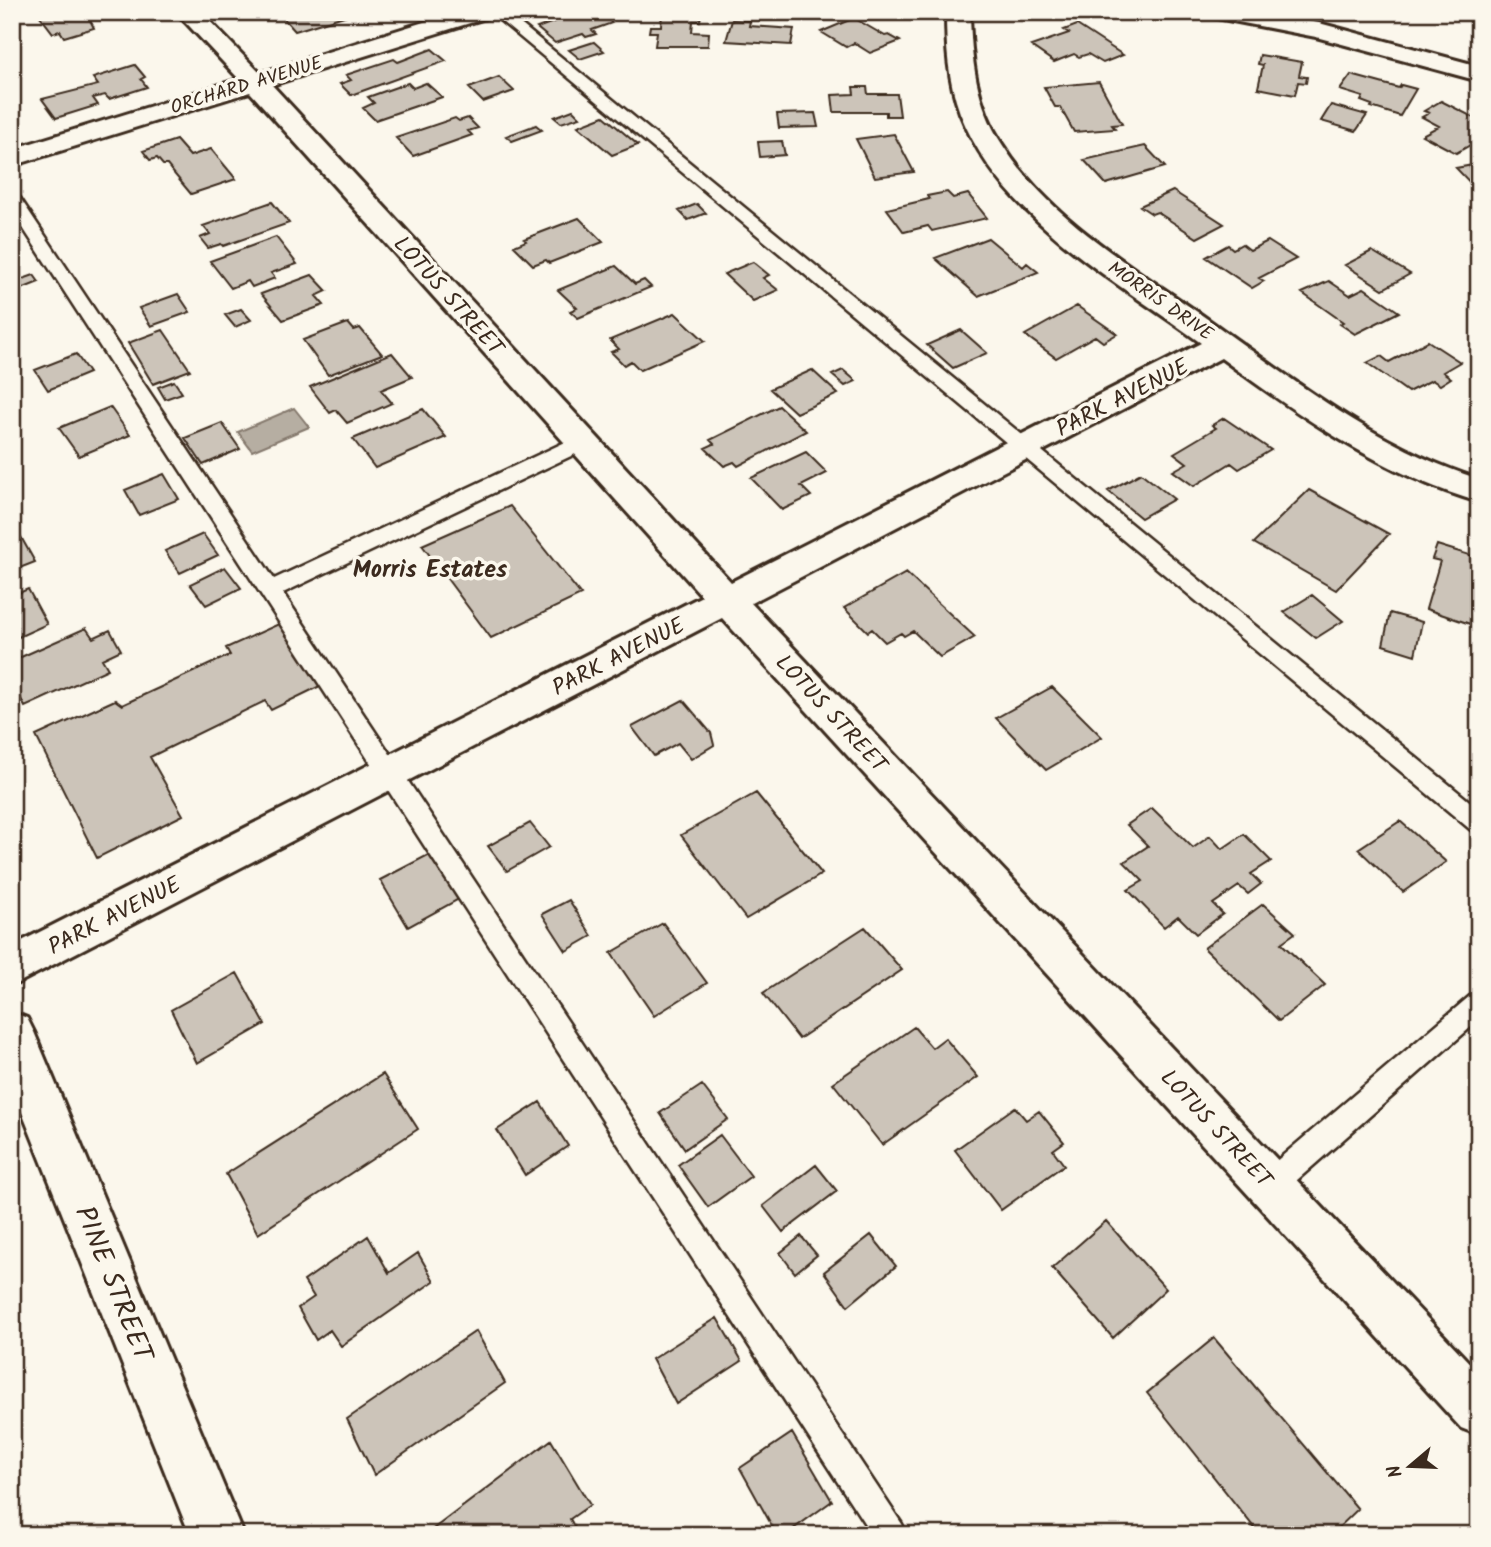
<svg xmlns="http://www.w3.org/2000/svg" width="1491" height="1547" viewBox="0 0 1491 1547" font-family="Kalam,sans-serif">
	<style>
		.water { fill: #b6aea2; stroke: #85796d; stroke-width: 2 }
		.building { fill: #ccc4b9; stroke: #3b2a1e; stroke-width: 2 }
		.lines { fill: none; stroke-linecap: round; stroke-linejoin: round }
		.lane-casing { stroke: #3b2a1e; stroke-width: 5 }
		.street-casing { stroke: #3b2a1e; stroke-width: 6 }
		.lane { fill: #fbf7ec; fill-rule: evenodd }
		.street { fill: #fbf7ec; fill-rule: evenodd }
		.labels { text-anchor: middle; stroke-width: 7; stroke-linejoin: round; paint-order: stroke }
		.far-street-label { font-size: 19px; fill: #3b2a1e; stroke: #fbf7ec }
		.street-label { font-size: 23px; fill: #3b2a1e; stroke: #fbf7ec }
		.neighbourhood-label { font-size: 24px; font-weight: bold; fill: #3b2a1e; stroke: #fbf7ec }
		.near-street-label { font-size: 28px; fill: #3b2a1e; stroke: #fbf7ec }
	</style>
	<rect width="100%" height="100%" fill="#fbf7ec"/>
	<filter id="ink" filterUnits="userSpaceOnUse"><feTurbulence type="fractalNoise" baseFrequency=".0143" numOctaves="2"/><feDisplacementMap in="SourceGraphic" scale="14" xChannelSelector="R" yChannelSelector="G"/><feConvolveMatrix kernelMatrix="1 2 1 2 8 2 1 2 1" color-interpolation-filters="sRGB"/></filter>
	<g filter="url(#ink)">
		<!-- water -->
		<path class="water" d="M 294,408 L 309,427 L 252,451 L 238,432 Z"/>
		<!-- building -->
		<path class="building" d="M 37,12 L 91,12 L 87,14 L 94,28 L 64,37 L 60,31 L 53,33 Z
			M 278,12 L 357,12 L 295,31 Z
			M 581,12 L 598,12 L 612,23 L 592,30 L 596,34 L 586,37 L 583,34 L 555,43 L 537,28 Z
			M 662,13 L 701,14 L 700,21 L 693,21 L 692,32 L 709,33 L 708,46 L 655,46 L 657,32 L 649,32 L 650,26 L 661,26 Z
			M 854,18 L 885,36 L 889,35 L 900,41 L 870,53 L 854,43 L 846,47 L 821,32 Z
			M 732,20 L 750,21 L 749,26 L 794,29 L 791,45 L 726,41 Z
			M 1077,25 L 1123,55 L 1103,63 L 1088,54 L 1079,57 L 1074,54 L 1054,62 L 1031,46 L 1069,33 L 1064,30 Z
			M 594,42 L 604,51 L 580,59 L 569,50 Z
			M 432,49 L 446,61 L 351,95 L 340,84 L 351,80 L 346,75 L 394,59 L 398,62 Z
			M 1260,55 L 1302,62 L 1299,76 L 1307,77 L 1306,83 L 1298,82 L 1295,95 L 1258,88 L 1263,65 L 1258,64 Z
			M 135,65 L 145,77 L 141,79 L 147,87 L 109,99 L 105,95 L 93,98 L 98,105 L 56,118 L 42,99 L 98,85 L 93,78 Z
			M 1351,75 L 1399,88 L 1401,85 L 1416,89 L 1400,116 L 1371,107 L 1372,105 L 1361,101 L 1363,97 L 1340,90 Z
			M 499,77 L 514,91 L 483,102 L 469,88 Z
			M 1099,82 L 1122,124 L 1112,125 L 1115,129 L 1074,132 L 1060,107 L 1055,107 L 1044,87 Z
			M 408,83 L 413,88 L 426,83 L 442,97 L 375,120 L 363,108 L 374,103 L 368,97 Z
			M 853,87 L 867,87 L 868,94 L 897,94 L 900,116 L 886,116 L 886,112 L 834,112 L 832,95 L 854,94 Z
			M 1441,101 L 1479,120 L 1479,140 L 1456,153 L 1422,135 L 1439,126 L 1422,117 L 1429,113 L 1424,111 Z
			M 1331,105 L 1367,115 L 1356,131 L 1321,121 Z
			M 573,110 L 580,117 L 561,123 L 554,117 Z
			M 815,113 L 818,127 L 779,128 L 777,114 Z
			M 604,116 L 638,145 L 612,155 L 578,126 Z
			M 455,118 L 459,121 L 468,118 L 478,128 L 468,131 L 472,135 L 413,156 L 396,138 Z
			M 536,125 L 542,130 L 512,141 L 506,136 Z
			M 894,134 L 914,172 L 875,177 L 856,139 Z
			M 176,140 L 190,156 L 211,149 L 236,179 L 191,194 L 167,165 L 163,165 L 157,158 L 150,160 L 143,151 Z
			M 782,141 L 785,155 L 760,157 L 758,142 Z
			M 1145,146 L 1165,167 L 1106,184 L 1084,160 Z
			M 1479,164 L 1479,191 L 1478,191 L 1456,168 Z
			M 1173,191 L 1224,224 L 1197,238 L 1157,212 L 1152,214 L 1140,206 Z
			M 947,192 L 953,198 L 968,194 L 987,218 L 932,231 L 928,226 L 904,232 L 887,209 L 929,199 L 927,196 Z
			M 272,202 L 289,223 L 223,246 L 221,244 L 208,248 L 200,238 L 210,234 L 203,226 Z
			M 697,204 L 706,213 L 688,220 L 679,211 Z
			M 579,218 L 603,242 L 549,263 L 546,260 L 533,265 L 514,246 L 526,241 L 524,239 Z
			M 276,237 L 297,264 L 271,273 L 275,278 L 252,287 L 248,281 L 231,288 L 210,261 Z
			M 988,238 L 1023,267 L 1027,263 L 1038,272 L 978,296 L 935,258 Z
			M 1268,241 L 1296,259 L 1259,278 L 1264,281 L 1252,288 L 1206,257 L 1228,245 L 1233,249 L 1242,244 L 1250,250 Z
			M 1372,251 L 1410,274 L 1383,289 L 1345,265 Z
			M 753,262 L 769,275 L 763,278 L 778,290 L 753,301 L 724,274 Z
			M 616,266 L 635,284 L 644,280 L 651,287 L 578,318 L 570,311 L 577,308 L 558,290 Z
			M 34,275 L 39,282 L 19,290 L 14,282 Z
			M 312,275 L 327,291 L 316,296 L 324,305 L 283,320 L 261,294 Z
			M 1329,281 L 1350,295 L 1364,288 L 1399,312 L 1355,334 L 1340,324 L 1343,322 L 1302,293 Z
			M 178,294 L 190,312 L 151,326 L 139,308 Z
			M 1077,306 L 1117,334 L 1103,342 L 1095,336 L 1056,358 L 1025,335 Z
			M 241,309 L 251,320 L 235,327 L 225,315 Z
			M 675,313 L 705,341 L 640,370 L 631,361 L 624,365 L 611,352 L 619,349 L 610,340 Z
			M 348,323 L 354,330 L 360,328 L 382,354 L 328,375 L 303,340 Z
			M 163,330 L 190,370 L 153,384 L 128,343 Z
			M 961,330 L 987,353 L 953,368 L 927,345 Z
			M 1428,341 L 1460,362 L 1443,372 L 1451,378 L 1440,385 L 1432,380 L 1408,392 L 1367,363 L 1381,356 L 1389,362 Z
			M 392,353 L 412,377 L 381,390 L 392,403 L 347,423 L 336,410 L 330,413 L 310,387 Z
			M 76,354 L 89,373 L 48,390 L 35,370 Z
			M 812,370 L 838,394 L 796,413 L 770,389 Z
			M 843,370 L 856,381 L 845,386 L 832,375 Z
			M 174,381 L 182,393 L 165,399 L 158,387 Z
			M 779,406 L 806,431 L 738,466 L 734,462 L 724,466 L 705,448 L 714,444 L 710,440 Z
			M 110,407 L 130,435 L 79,456 L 59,428 Z
			M 423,409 L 446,437 L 375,468 L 353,439 Z
			M 1224,418 L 1271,450 L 1239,469 L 1231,463 L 1194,486 L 1173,471 L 1187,463 L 1174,453 L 1216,428 L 1212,425 Z
			M 222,423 L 240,449 L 203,465 L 185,438 Z
			M 806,452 L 827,473 L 801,486 L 811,496 L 782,510 L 751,478 Z
			M 1141,473 L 1174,499 L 1141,518 L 1108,491 Z
			M 164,474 L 179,499 L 139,515 L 125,490 Z
			M 1309,490 L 1389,534 L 1336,590 L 1254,543 Z
			M 510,506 L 581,595 L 491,638 L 422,545 Z
			M 12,521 L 35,562 L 12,571 Z
			M 203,534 L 218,555 L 180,573 L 165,551 Z
			M 1437,545 L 1479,558 L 1479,627 L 1426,609 L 1440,561 L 1432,559 Z
			M 225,567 L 241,588 L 206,605 L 190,584 Z
			M 906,573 L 975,637 L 940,657 L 913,631 L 904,636 L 901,633 L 885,642 L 872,629 L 868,632 L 844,608 Z
			M 28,589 L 47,624 L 12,640 L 12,596 Z
			M 1312,595 L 1343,621 L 1316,638 L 1284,612 Z
			M 1390,613 L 1422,622 L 1415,655 L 1383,645 Z
			M 281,623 L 322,685 L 271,710 L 265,701 L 150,757 L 183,815 L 97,858 L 36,736 L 115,700 L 122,705 L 230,655 L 226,648 Z
			M 86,628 L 93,638 L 110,630 L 121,650 L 102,659 L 108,669 L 25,707 L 20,697 L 12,701 L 12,661 Z
			M 1052,687 L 1102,737 L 1046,770 L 996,718 Z
			M 683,700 L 711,733 L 714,745 L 691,759 L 678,743 L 654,756 L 632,727 Z
			M 756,793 L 822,874 L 746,919 L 681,835 Z
			M 1152,808 L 1193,848 L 1210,836 L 1222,849 L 1244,834 L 1271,861 L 1251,874 L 1261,884 L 1248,894 L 1239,886 L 1213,904 L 1223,914 L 1196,934 L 1178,916 L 1164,927 L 1128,890 L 1143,881 L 1124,862 L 1148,846 L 1127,825 Z
			M 1400,821 L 1446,862 L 1403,892 L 1358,849 Z
			M 530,823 L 549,847 L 507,871 L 488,846 Z
			M 430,854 L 459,899 L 408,927 L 380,880 Z
			M 569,900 L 592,936 L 566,951 L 542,914 Z
			M 1263,904 L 1295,933 L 1281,943 L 1325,985 L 1279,1021 L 1204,948 Z
			M 663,923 L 707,983 L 654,1016 L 611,953 Z
			M 865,927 L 902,970 L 799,1039 L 763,993 Z
			M 237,973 L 265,1024 L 197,1063 L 171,1010 Z
			M 914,1027 L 932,1048 L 945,1038 L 978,1077 L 882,1145 L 833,1083 Z
			M 383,1074 L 418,1129 L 258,1234 L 226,1174 Z
			M 702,1085 L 728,1119 L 685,1149 L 660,1113 Z
			M 540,1102 L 568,1146 L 525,1175 L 497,1130 Z
			M 1015,1107 L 1026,1120 L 1039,1111 L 1064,1142 L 1053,1150 L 1064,1165 L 1001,1210 L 955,1150 Z
			M 720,1135 L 751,1176 L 708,1207 L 678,1165 Z
			M 816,1165 L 837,1191 L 783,1232 L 763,1206 Z
			M 1106,1221 L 1166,1289 L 1113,1338 L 1052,1268 Z
			M 871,1235 L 896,1266 L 848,1306 L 824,1272 Z
			M 368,1236 L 389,1273 L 418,1253 L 434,1281 L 341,1346 L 330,1330 L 316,1340 L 298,1308 L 314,1297 L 304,1281 Z
			M 801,1236 L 817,1255 L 795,1273 L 780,1253 Z
			M 717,1318 L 742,1361 L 676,1404 L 652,1359 Z
			M 476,1331 L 505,1383 L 374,1475 L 347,1419 Z
			M 1214,1338 L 1358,1509 L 1331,1535 L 1260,1535 L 1147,1393 Z
			M 792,1433 L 832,1501 L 785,1535 L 777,1535 L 740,1468 Z
			M 551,1440 L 590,1505 L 570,1519 L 579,1535 L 425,1535 Z"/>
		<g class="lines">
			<!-- lane casing -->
			<g class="lane-casing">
				<path id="lane" d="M 490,12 L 506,12 L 1479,809 L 1479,833 L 1471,830 Z
					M 12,193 L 20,198 L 274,579 L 576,437 L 590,437 L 592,442 L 590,447 L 283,593 L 902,1524 L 907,1535 L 872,1535 L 12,211 Z
					M 1479,992 L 1479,1020 L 1280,1195 L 1270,1199 L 1260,1195 L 1256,1185 L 1260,1175 L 1470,996 Z"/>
			</g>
			<!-- street casing -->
			<g class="street-casing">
				<path id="street" d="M 176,12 L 201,12 L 260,73 L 456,12 L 493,12 L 489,17 L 272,85 L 731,582 L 1201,343 C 1115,280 1001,218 960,113 C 948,81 946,46 946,12 L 970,12 C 971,59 976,104 1002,144 C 1050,220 1135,268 1206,318 C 1292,379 1377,447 1479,479 L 1479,502 C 1382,474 1301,417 1221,358 L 751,603 L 1479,1373 L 1479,1435 L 1461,1428 L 722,618 L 12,986 L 12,946 L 702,596 L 250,92 L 12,166 L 12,149 L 239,79 Z
					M 1208,12 L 1260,12 L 1319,23 L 1479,66 L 1479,81 L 1316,37 L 1212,17 Z
					M 12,1012 L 27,1018 L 34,1032 L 244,1535 L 190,1535 L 12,1087 Z"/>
			</g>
			<!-- lane -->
			<use href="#lane" class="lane"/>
			<!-- street -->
			<use href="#street" class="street"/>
		</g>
	</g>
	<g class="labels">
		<!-- far-street labels -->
		<g class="far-street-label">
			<text transform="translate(246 84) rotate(-17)" y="7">ORCHARD AVENUE</text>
			<text transform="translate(1161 300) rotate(35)" y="7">MORRIS DRIVE</text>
		</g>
		<!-- street labels -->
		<g class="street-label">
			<text transform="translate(449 295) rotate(48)" y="8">LOTUS STREET</text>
			<text transform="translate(1122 397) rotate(-27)" y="8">PARK AVENUE</text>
			<text transform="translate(618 656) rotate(-27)" y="8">PARK AVENUE</text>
			<text transform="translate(832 713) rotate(47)" y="8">LOTUS STREET</text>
			<text transform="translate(114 915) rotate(-27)" y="8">PARK AVENUE</text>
			<text transform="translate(1217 1128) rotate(47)" y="8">LOTUS STREET</text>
		</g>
		<!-- neighbourhood labels -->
		<g class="neighbourhood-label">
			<text x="430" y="577">Morris Estates</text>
		</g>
		<!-- near-street labels -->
		<g class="near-street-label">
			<text transform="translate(115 1283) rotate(68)" y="10">PINE STREET</text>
		</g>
	</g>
	<!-- margin -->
	<rect width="1491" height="1547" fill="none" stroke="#fbf7ec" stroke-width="42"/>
	<rect x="21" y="21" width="1449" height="1505" fill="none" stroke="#3b2a1e" stroke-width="2.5" filter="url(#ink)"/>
	<!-- north arrow -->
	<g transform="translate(1410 1466) rotate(251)" stroke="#fbf7ec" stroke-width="5" paint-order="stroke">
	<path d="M0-5L12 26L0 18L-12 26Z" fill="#3b2a1e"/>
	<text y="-10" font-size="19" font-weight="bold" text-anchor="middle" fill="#3b2a1e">N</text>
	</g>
</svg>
